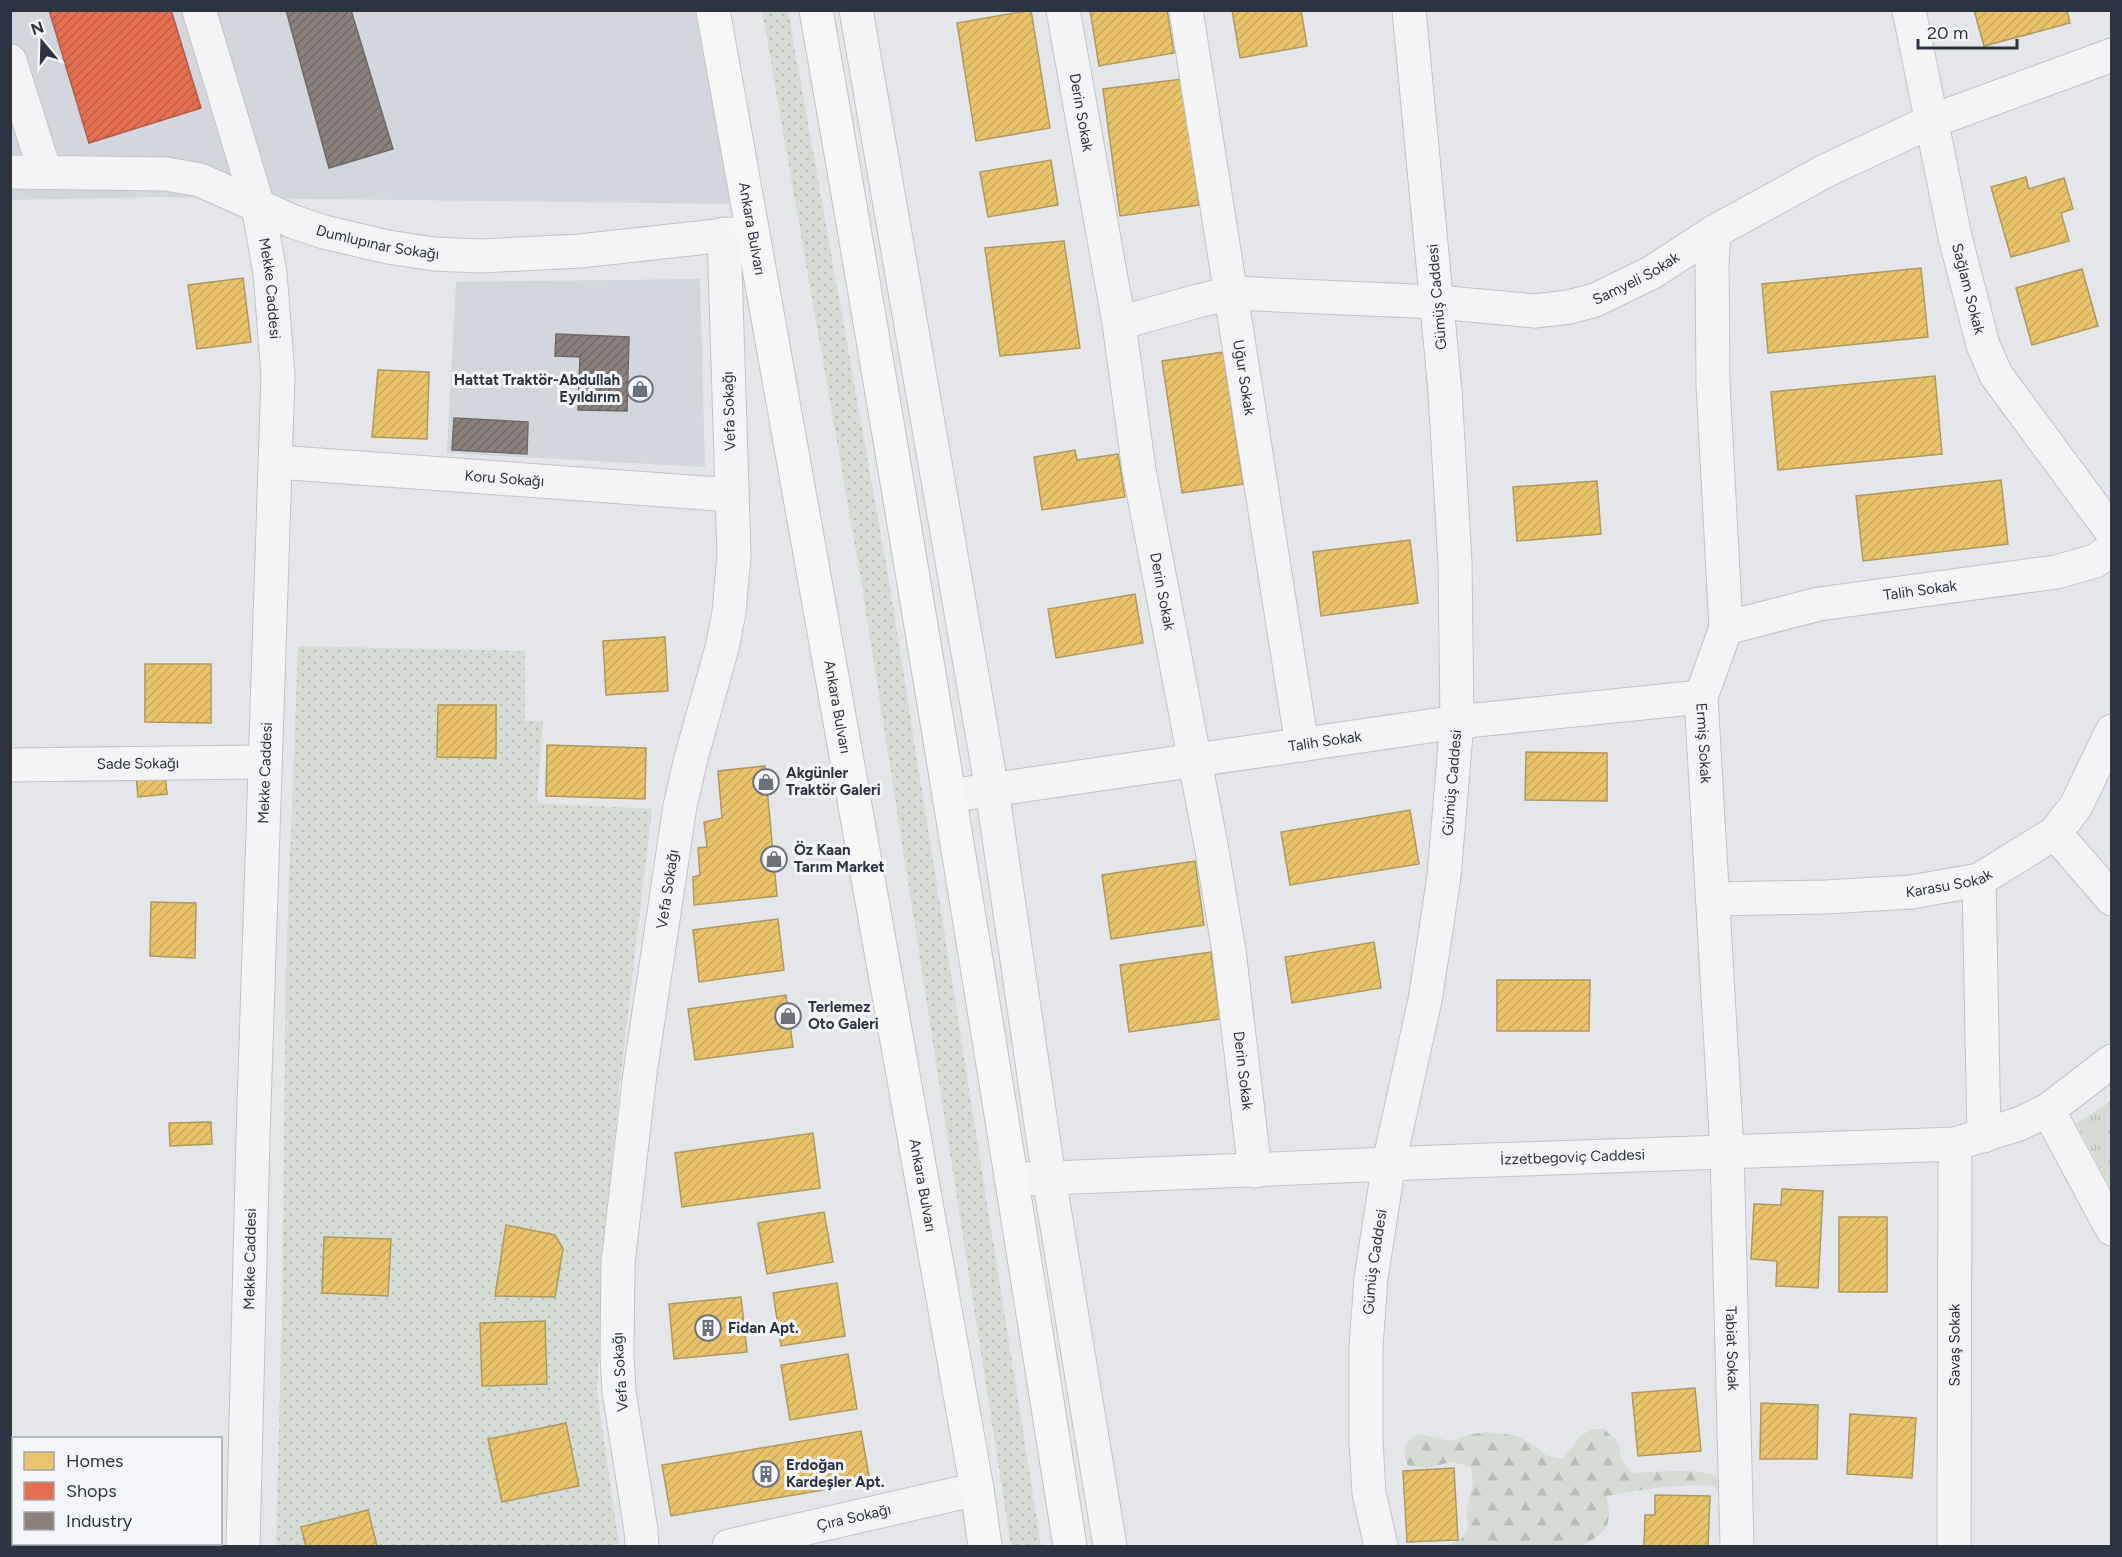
<svg xmlns="http://www.w3.org/2000/svg" width="2122" height="1557" viewBox="0 0 2122 1557" font-family="Figtree,sans-serif">
	<style>
		.built { fill: #d3d6dc }
		.grass { fill: url(#grass-dots) }
		.forest { fill: url(#forest-firs) }
		.park { fill: url(#park-tufts) }
		.homes { fill: url(#homes-hatch); stroke: #b0995e; stroke-width: 1.5 }
		.shops { fill: url(#shops-hatch); stroke: #af5d4c; stroke-width: 1.5 }
		.industry { fill: url(#industry-hatch); stroke: #6e6a6a; stroke-width: 1.5 }
		.lines { fill: none; stroke-linecap: round; stroke-linejoin: round }
		.minor-casing { stroke: #c2c4c7; stroke-width: 35 }
		.major-casing { stroke: #c1c3c6; stroke-width: 35 }
		.minor { stroke: #f4f4f6; stroke-width: 33 }
		.major { stroke: #f7f7f8; stroke-width: 33 }
		.labels { text-anchor: middle; stroke-width: 6; stroke-linejoin: round; paint-order: stroke }
		.street-label { font-size: 15px; fill: #2c3441; stroke: #f3f5f8 }
		.poi-label { font-size: 15px; font-weight: bold; fill: #2c3441; stroke: #f3f5f8; text-anchor: start }
	</style>
	<defs>
		<pattern id="grass-dots" width="8" height="8" patternUnits="userSpaceOnUse" patternTransform="scale(1.5)"><rect width="8" height="8" fill="#d5dcd5"/><path d="M2 2h.1M6 6h.1" fill="none" stroke="#b7bdb8" stroke-width="1.8" stroke-linecap="round"/></pattern>
		<pattern id="forest-firs" width="22" height="20" patternUnits="userSpaceOnUse" patternTransform="scale(1.5)"><rect width="22" height="20" fill="#d5dcd5"/><path d="M5 1l3.5 6h-7zM16 11l3.5 6h-7z" fill="#b7bdb8"/></pattern>
		<pattern id="park-tufts" width="24" height="20" patternUnits="userSpaceOnUse" patternTransform="scale(1.5)"><rect width="24" height="20" fill="#d5dcd5"/><path d="M3 7l-1-3M5 7V3M7 7l1-3M15 17l-1-3M17 17v-4M19 17l1-3" fill="none" stroke="#b7bdb8"/></pattern>
		<pattern id="homes-hatch" width="6" height="6" patternUnits="userSpaceOnUse" patternTransform="scale(1.5)"><rect width="6" height="6" fill="#e9c46a"/><path d="M-1 1l2-2M0 6l6-6M5 7l2-2" fill="none" stroke="#c8a95d"/></pattern>
		<pattern id="shops-hatch" width="6" height="6" patternUnits="userSpaceOnUse" patternTransform="scale(1.5)"><rect width="6" height="6" fill="#e76f51"/><path d="M-1 1l2-2M0 6l6-6M5 7l2-2" fill="none" stroke="#bb5c45"/></pattern>
		<pattern id="industry-hatch" width="6" height="6" patternUnits="userSpaceOnUse" patternTransform="scale(1.5)"><rect width="6" height="6" fill="#8a817c"/><path d="M-1 1l2-2M0 6l6-6M5 7l2-2" fill="none" stroke="#716a67"/></pattern>
	</defs>
	<rect width="100%" height="100%" fill="#e4e6e9"/>
	<!-- built -->
	<path class="built" d="M 10,11 L 695,11 L 732,204 L 154,197 L 11,200 Z
		M 700,279 L 705,467 L 447,453 L 456,282 Z"/>
	<!-- grass -->
	<path class="grass" d="M 762,11 L 788,11 L 887,569 L 1041,1546 L 1011,1546 L 861,579 Z
		M 298,646 L 525,651 L 525,721 L 543,721 L 537,803 L 652,809 L 621,1072 L 606,1225 L 597,1391 L 619,1546 L 276,1546 L 282,1310 L 286,966 Z"/>
	<!-- forest -->
	<path class="forest" d="M 1594,1429 L 1604,1429 L 1618,1442 L 1622,1460 L 1632,1473 C 1663,1472 1695,1467 1725,1479 L 1727,1533 L 1719,1526 L 1718,1513 L 1721,1495 L 1714,1486 C 1677,1483 1643,1490 1606,1496 C 1614,1525 1606,1532 1582,1546 L 1447,1546 L 1461,1539 L 1468,1528 L 1466,1514 L 1473,1482 L 1471,1467 L 1451,1462 L 1427,1468 L 1408,1466 C 1403,1448 1401,1445 1418,1434 L 1451,1441 L 1468,1435 L 1486,1432 L 1505,1434 L 1519,1437 L 1535,1446 L 1545,1455 L 1563,1459 L 1581,1435 Z"/>
	<!-- park -->
	<path class="park" d="M 2111,1101 L 2111,1189 L 2076,1124 Z"/>
	<!-- homes -->
	<path class="homes" d="M 1031,10 L 1050,128 L 976,141 L 957,23 Z
		M 1090,10 L 1167,10 L 1174,53 L 1099,66 Z
		M 1232,10 L 1301,10 L 1307,46 L 1240,58 Z
		M 1974,10 L 2067,10 L 2070,23 L 1984,46 Z
		M 1182,79 L 1199,205 L 1120,216 L 1103,89 Z
		M 1051,160 L 1058,205 L 988,217 L 980,172 Z
		M 2026,177 L 2029,189 L 2064,178 L 2073,209 L 2061,213 L 2069,241 L 2011,257 L 1991,187 Z
		M 1064,241 L 1080,348 L 1000,356 L 985,248 Z
		M 1921,268 L 1928,337 L 1768,353 L 1762,284 Z
		M 2082,269 L 2098,326 L 2032,345 L 2016,288 Z
		M 243,278 L 251,342 L 197,349 L 188,285 Z
		M 1223,352 L 1243,484 L 1182,493 L 1162,361 Z
		M 378,370 L 429,372 L 427,439 L 372,437 Z
		M 1935,376 L 1942,454 L 1778,470 L 1771,392 Z
		M 1075,450 L 1077,460 L 1118,454 L 1125,497 L 1042,510 L 1034,457 Z
		M 2001,480 L 2008,544 L 1863,561 L 1856,496 Z
		M 1597,481 L 1601,534 L 1517,541 L 1513,487 Z
		M 1410,540 L 1418,603 L 1321,616 L 1313,552 Z
		M 1135,594 L 1143,643 L 1056,658 L 1048,609 Z
		M 665,637 L 668,691 L 606,695 L 603,641 Z
		M 145,664 L 211,664 L 211,723 L 145,722 Z
		M 438,705 L 496,705 L 496,758 L 437,757 Z
		M 547,745 L 646,748 L 645,799 L 546,796 Z
		M 1526,752 L 1607,753 L 1607,801 L 1525,800 Z
		M 765,766 L 777,896 L 694,905 L 693,877 L 700,875 L 698,848 L 707,847 L 704,822 L 722,818 L 718,771 Z
		M 165,773 L 167,794 L 138,797 L 136,776 Z
		M 1410,810 L 1419,864 L 1290,885 L 1281,832 Z
		M 1195,861 L 1204,925 L 1111,939 L 1102,875 Z
		M 151,902 L 196,903 L 195,958 L 150,956 Z
		M 778,919 L 784,970 L 699,982 L 693,930 Z
		M 1374,942 L 1381,988 L 1292,1003 L 1285,957 Z
		M 1211,952 L 1220,1019 L 1129,1032 L 1120,965 Z
		M 1497,980 L 1590,980 L 1589,1031 L 1497,1031 Z
		M 786,995 L 793,1047 L 695,1060 L 688,1009 Z
		M 211,1122 L 212,1144 L 170,1146 L 169,1123 Z
		M 813,1133 L 820,1188 L 682,1207 L 675,1153 Z
		M 1782,1189 L 1823,1191 L 1818,1288 L 1776,1286 L 1777,1261 L 1751,1259 L 1754,1204 L 1781,1205 Z
		M 824,1212 L 833,1262 L 767,1274 L 758,1223 Z
		M 1839,1217 L 1887,1217 L 1887,1292 L 1839,1292 Z
		M 506,1225 L 555,1235 L 563,1249 L 555,1297 L 495,1296 Z
		M 324,1237 L 391,1239 L 388,1296 L 322,1293 Z
		M 837,1283 L 845,1336 L 781,1346 L 773,1293 Z
		M 741,1297 L 747,1352 L 674,1359 L 669,1304 Z
		M 545,1321 L 547,1384 L 482,1386 L 480,1323 Z
		M 848,1354 L 857,1409 L 790,1420 L 781,1365 Z
		M 1695,1388 L 1701,1451 L 1638,1456 L 1632,1393 Z
		M 1761,1403 L 1818,1405 L 1817,1459 L 1760,1459 Z
		M 1850,1414 L 1916,1418 L 1912,1478 L 1847,1474 Z
		M 566,1423 L 579,1486 L 502,1502 L 488,1439 Z
		M 861,1431 L 870,1482 L 671,1516 L 662,1465 Z
		M 1454,1468 L 1458,1540 L 1407,1542 L 1403,1471 Z
		M 1655,1495 L 1710,1496 L 1708,1546 L 1644,1546 L 1645,1515 L 1655,1515 Z
		M 368,1510 L 377,1546 L 306,1546 L 301,1527 Z"/>
	<!-- shops -->
	<path class="shops" d="M 49,10 L 171,10 L 201,108 L 89,143 Z"/>
	<!-- industry -->
	<path class="industry" d="M 286,10 L 351,10 L 393,149 L 329,168 Z
		M 556,334 L 629,337 L 627,411 L 578,410 L 580,357 L 555,356 Z
		M 454,418 L 528,422 L 527,454 L 452,450 Z"/>
	<g class="lines">
		<!-- minor casing -->
		<g class="minor-casing">
			<g id="minor">
				<path id="s1" d="M 199,10 L 258,206 L 270,273 L 278,375 L 253,1136 L 243,1546"/>
				<path d="M 856,10 L 992,790 L 1049,1178 L 1110,1546"/>
				<path id="s2" d="M 1063,10 L 1119,323 L 1139,470 L 1211,845 L 1229,951 L 1255,1171"/>
				<path id="s3" d="M 1186,10 L 1302,745"/>
				<path id="s4" d="M 1909,10 L 1955,237 L 1983,345 L 1996,375 L 2112,532"/>
				<path d="M 10,61 L 45,172"/>
				<path id="s5" d="M 10,172 L 166,174 L 200,180 L 294,222 L 324,232 L 388,247 L 434,254 L 481,256 L 580,251 L 744,233"/>
				<path id="s6" d="M 1714,232 L 1712,263 L 1713,384 L 1726,628 L 1701,697 L 1727,1151 L 1737,1546"/>
				<path id="s7" d="M 1119,323 L 1198,301 L 1232,293 L 1437,302 L 1535,311 L 1569,307 L 1595,300 L 1651,273 L 1714,232 L 1825,171 L 1932,121 L 2112,55"/>
				<path id="s8" d="M 277,462 L 732,495"/>
				<path id="s9" d="M 1726,628 L 1819,604 L 2056,572 L 2095,561 L 2112,549"/>
				<path id="s10" d="M 10,765 L 265,762"/>
				<path id="s11" d="M 949,796 L 1457,722 L 1701,697"/>
				<path d="M 2055,833 L 2112,899"/>
				<path d="M 1979,880 L 1984,1136"/>
				<path id="s12" d="M 1713,899 L 1826,897 L 1911,892 L 1979,880 L 2055,833 L 2076,806 L 2112,731"/>
				<path d="M 2048,1110 L 2112,1229"/>
				<path id="s13" d="M 1027,1179 C 1336,1165 1646,1154 1955,1144 L 2019,1124 L 2048,1110 L 2112,1061"/>
				<path id="s14" d="M 642,1546 L 641,1530 L 619,1392 L 617,1355 L 618,1263 L 640,1073 L 680,806 L 691,758 L 722,648 L 729,612 L 734,555 L 724,234"/>
				<path id="s15" d="M 729,1546 L 977,1489"/>
				<path id="s16" d="M 1381,1546 L 1369,1493 L 1366,1440 L 1366,1347 L 1371,1278 L 1389,1163 L 1425,1000 L 1434,943 L 1444,876 L 1457,722 L 1455,562 L 1445,391 L 1409,10"/>
				<path id="s17" d="M 1954,1546 L 1955,1144"/>
			</g>
		</g>
		<!-- major casing -->
		<g class="major-casing">
			<g id="major">
				<path id="s18" d="M 713,10 L 977,1489 L 985,1546"/>
				<path d="M 816,10 C 906,522 989,1034 1070,1546"/>
			</g>
		</g>
		<!-- minor -->
		<use href="#minor" class="minor"/>
		<!-- major -->
		<use href="#major" class="major"/>
	</g>
	<!-- icons -->
	<defs>
		<g id="shop-ring" transform="scale(1.35)"><circle r="9.5" fill="#f3f5f8" stroke="#6c727c" stroke-width="1.5"/><path d="M-5-2.5h2.3a2.7 3.5 0 0 1 5.4 0H5L5.5 6h-11ZM-1.5-2.5h3a1.5 2.3 0 0 0-3 0Z" fill="#6c727c"/></g>
		<g id="building-ring" transform="scale(1.35)"><circle r="9.5" fill="#f3f5f8" stroke="#6c727c" stroke-width="1.5"/><path d="M-4-6H4V6H1V3H-1V6H-4ZM-2.5-4.3h1.7v1.8h-1.7ZM.8-4.3h1.7v1.8H.8ZM-2.5-1h1.7V.8h-1.7ZM.8-1h1.7V.8H.8Z" fill="#6c727c"/></g>
	</defs>
	<g fill-rule="evenodd">
		<use href="#shop-ring" x="640" y="389"/>
		<use href="#shop-ring" x="766" y="782"/>
		<use href="#shop-ring" x="774" y="859"/>
		<use href="#shop-ring" x="788" y="1016"/>
		<use href="#building-ring" x="708" y="1328"/>
		<use href="#building-ring" x="766" y="1474"/>
	</g>
	<g class="labels">
		<!-- street labels -->
		<g class="street-label">
			<text dy="5" stroke="none"><textPath href="#s2" startOffset="104">Derin Sokak</textPath></text>
			<text dy="5" stroke="none"><textPath href="#s18" startOffset="222">Ankara Bulvarı</textPath></text>
			<text dy="5" stroke="none"><textPath href="#s5" startOffset="380">Dumlupınar Sokağı</textPath></text>
			<text dy="5" stroke="none"><textPath href="#s7" startOffset="528">Samyeli Sokak</textPath></text>
			<text dy="5" stroke="none"><textPath href="#s1" startOffset="288">Mekke Caddesi</textPath></text>
			<text dy="5" stroke="none"><textPath href="#s4" startOffset="285">Sağlam Sokak</textPath></text>
			<text transform="translate(1437 297) rotate(-95)" y="5">Gümüş Caddesi</text>
			<text dy="5" stroke="none"><textPath href="#s3" startOffset="372">Uğur Sokak</textPath></text>
			<text transform="translate(729 411) rotate(-92)" y="5">Vefa Sokağı</text>
			<text dy="5" stroke="none"><textPath href="#s8" startOffset="228">Koru Sokağı</textPath></text>
			<text dy="5" stroke="none"><textPath href="#s2" startOffset="590">Derin Sokak</textPath></text>
			<text dy="5" stroke="none"><textPath href="#s9" startOffset="198">Talih Sokak</textPath></text>
			<text dy="5" stroke="none"><textPath href="#s18" startOffset="708">Ankara Bulvarı</textPath></text>
			<text dy="5" stroke="none"><textPath href="#s11" startOffset="380">Talih Sokak</textPath></text>
			<text dy="5" stroke="none"><textPath href="#s6" startOffset="516">Ermiş Sokak</textPath></text>
			<text dy="5" stroke="none"><textPath href="#s10" startOffset="128">Sade Sokağı</textPath></text>
			<text transform="translate(265 773) rotate(-88)" y="5">Mekke Caddesi</text>
			<text dy="5" stroke="none"><textPath href="#s16" startOffset="772">Gümüş Caddesi</textPath></text>
			<text dy="5" stroke="none"><textPath href="#s12" startOffset="237">Karasu Sokak</textPath></text>
			<text dy="5" stroke="none"><textPath href="#s14" startOffset="662">Vefa Sokağı</textPath></text>
			<text dy="5" stroke="none"><textPath href="#s2" startOffset="1076">Derin Sokak</textPath></text>
			<text dy="5" stroke="none"><textPath href="#s13" startOffset="546">İzzetbegoviç Caddesi</textPath></text>
			<text dy="5" stroke="none"><textPath href="#s18" startOffset="1194">Ankara Bulvarı</textPath></text>
			<text transform="translate(250 1259) rotate(-89)" y="5">Mekke Caddesi</text>
			<text dy="5" stroke="none"><textPath href="#s16" startOffset="286">Gümüş Caddesi</textPath></text>
			<text dy="5" stroke="none"><textPath href="#s17" startOffset="201">Savaş Sokak</textPath></text>
			<text dy="5" stroke="none"><textPath href="#s6" startOffset="1122">Tabiat Sokak</textPath></text>
			<text transform="translate(620 1372) rotate(-94)" y="5">Vefa Sokağı</text>
			<text dy="5" stroke="none"><textPath href="#s15" startOffset="128">Çıra Sokağı</textPath></text>
		</g>
		<!-- poi labels -->
		<g class="poi-label">
			<text x="620" y="385" text-anchor="end">Hattat Traktör-Abdullah<tspan x="620" dy="17">Eyıldırım</tspan></text>
			<text x="786" y="778">Akgünler<tspan x="786" dy="17">Traktör Galeri</tspan></text>
			<text x="794" y="855">Öz Kaan<tspan x="794" dy="17">Tarım Market</tspan></text>
			<text x="808" y="1012">Terlemez<tspan x="808" dy="17">Oto Galeri</tspan></text>
			<text x="728" y="1333">Fidan Apt.</text>
			<text x="786" y="1470">Erdoğan<tspan x="786" dy="17">Kardeşler Apt.</tspan></text>
		</g>
	</g>
	<!-- border -->
	<rect width="2122" height="1557" fill="none" stroke="#2c3441" stroke-width="24"/>
	<!-- legend -->
	<rect x="12" y="1437" width="210" height="108" fill="#f3f5f8" stroke="#a3a8af" stroke-width="1.5"/>
	<rect x="24" y="1452" width="30" height="18" fill="#e9c46a" stroke="#a3a8af" stroke-width="1.5"/>
	<text x="66" y="1467" font-size="18" fill="#2c3441">Homes</text>
	<rect x="24" y="1482" width="30" height="18" fill="#e76f51" stroke="#a3a8af" stroke-width="1.5"/>
	<text x="66" y="1497" font-size="18" fill="#2c3441">Shops</text>
	<rect x="24" y="1512" width="30" height="18" fill="#8a817c" stroke="#a3a8af" stroke-width="1.5"/>
	<text x="66" y="1527" font-size="18" fill="#2c3441">Industry</text>
	<!-- north arrow -->
	<g transform="translate(42 42) rotate(341)" stroke="#f3f5f8" stroke-width="4.5" paint-order="stroke">
	<path d="M0-4.5L10 22L0 15L-10 22Z" fill="#2c3441"/>
	<text y="-9" font-size="16" font-weight="bold" text-anchor="middle" fill="#2c3441">N</text>
	</g>
	<!-- scale -->
	<path d="M1918 39v9h99v-9" fill="none" stroke="#2c3441" stroke-width="3"/>
	<text x="1927" y="39" font-size="18" fill="#2c3441" stroke="#f3f5f8" stroke-width="4.5" paint-order="stroke">20 m</text>
</svg>
